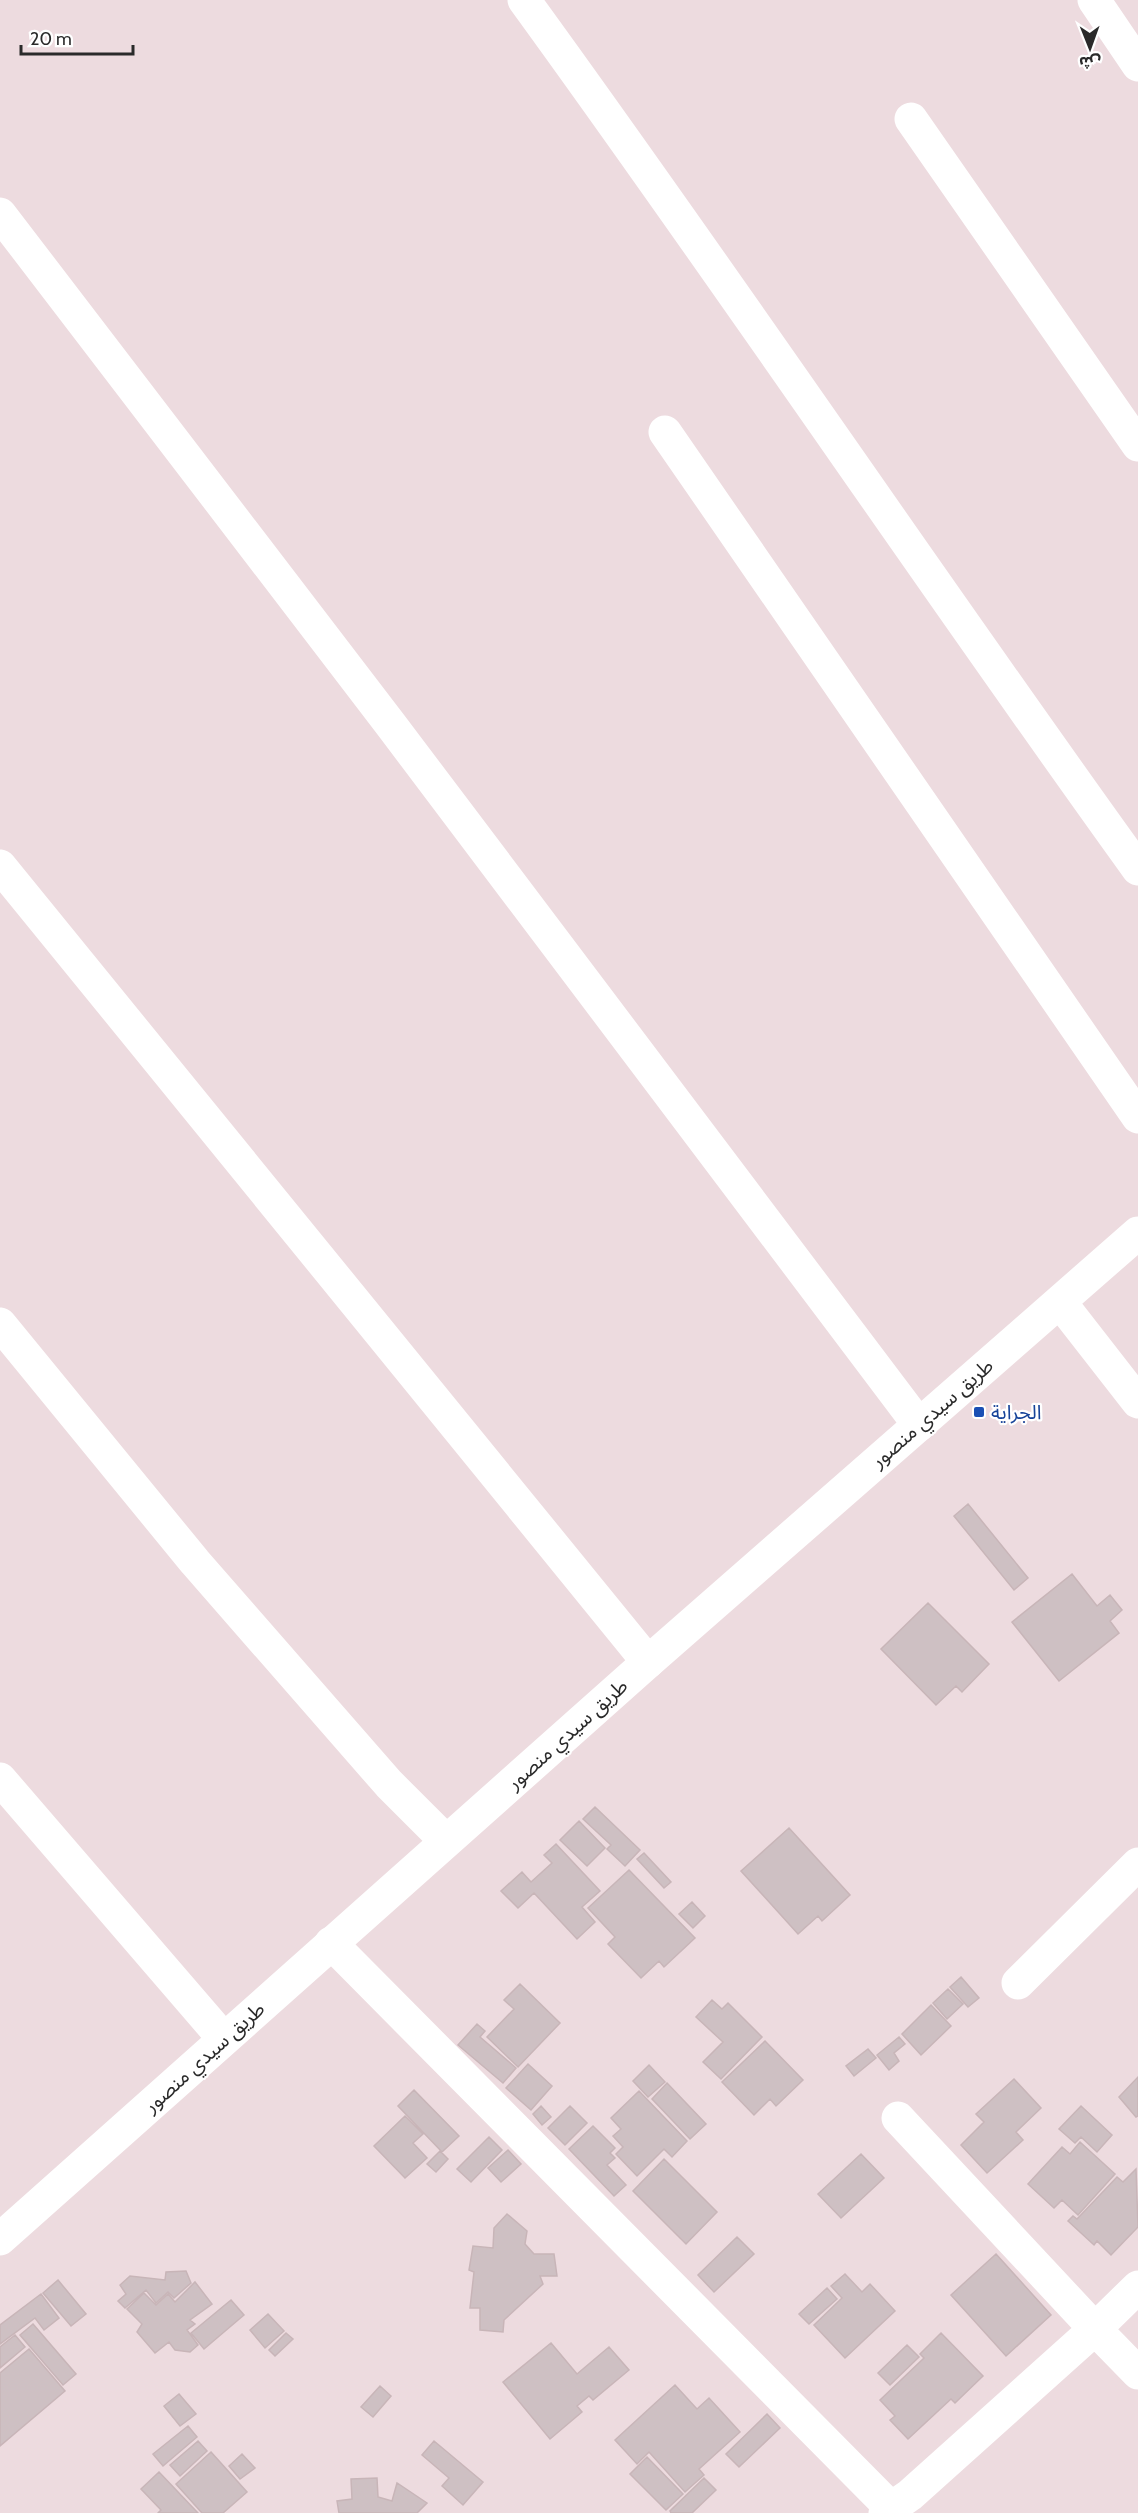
<svg xmlns="http://www.w3.org/2000/svg" width="1138" height="2513" viewBox="0 0 1138 2513" font-family="Cabin,'Noto Sans Arabic',sans-serif">
	<style>
		.building { fill: #cec0c3; stroke: #c8b5b8; stroke-width: 1.5 }
		.lines { fill: none; stroke-linecap: round; stroke-linejoin: round }
		.minor { stroke: #fff; stroke-width: 33 }
		.secondary { stroke: #fff; stroke-width: 33 }
		.transit-dot { fill: #1a4fb4; stroke: #fff; stroke-width: 2 }
		.labels { text-anchor: middle; stroke-width: 4.5; stroke-linejoin: round; paint-order: stroke }
		.transit-label { font-size: 20px; fill: #164399; stroke: #fff; text-anchor: start }
		.street-label { font-size: 20px; fill: #2a2a2a; stroke: #fff }
	</style>
	<rect width="100%" height="100%" fill="#eddbdf"/>
	<!-- building -->
	<path class="building" d="M 968,1504 L 1028,1578 L 1014,1590 L 954,1516 Z
		M 1072,1574 L 1097,1606 L 1110,1595 L 1122,1610 L 1110,1621 L 1119,1633 L 1059,1681 L 1012,1622 Z
		M 928,1603 L 989,1664 L 962,1692 L 956,1686 L 936,1705 L 881,1649 Z
		M 595,1807 L 640,1850 L 625,1866 L 607,1849 L 611,1845 L 583,1819 Z
		M 579,1821 L 605,1848 L 587,1866 L 560,1840 Z
		M 789,1828 L 850,1895 L 822,1921 L 818,1916 L 798,1934 L 741,1871 Z
		M 556,1844 L 600,1891 L 582,1907 L 595,1922 L 577,1939 L 534,1893 L 518,1908 L 501,1891 L 522,1872 L 531,1882 L 552,1863 L 544,1855 Z
		M 644,1853 L 671,1882 L 664,1888 L 637,1859 Z
		M 629,1870 L 695,1938 L 664,1967 L 659,1961 L 641,1978 L 608,1944 L 615,1937 L 588,1908 Z
		M 692,1902 L 705,1916 L 693,1928 L 679,1914 Z
		M 961,1977 L 979,1998 L 968,2007 L 950,1987 Z
		M 520,1984 L 560,2023 L 518,2067 L 487,2037 L 514,2009 L 504,2000 Z
		M 948,1989 L 963,2004 L 947,2019 L 933,2003 Z
		M 712,2000 L 722,2009 L 728,2003 L 762,2037 L 721,2079 L 703,2062 L 723,2042 L 696,2017 Z
		M 931,2005 L 951,2026 L 921,2055 L 902,2034 Z
		M 477,2024 L 485,2031 L 480,2037 L 516,2068 L 503,2083 L 458,2045 Z
		M 899,2037 L 905,2044 L 894,2053 L 899,2061 L 889,2070 L 877,2055 Z
		M 765,2041 L 803,2080 L 776,2106 L 770,2099 L 754,2115 L 722,2082 Z
		M 868,2049 L 876,2058 L 854,2076 L 846,2066 Z
		M 528,2064 L 552,2086 L 531,2110 L 506,2088 Z
		M 649,2065 L 665,2082 L 648,2097 L 633,2081 Z
		M 1138,2077 L 1138,2116 L 1136,2117 L 1119,2097 Z
		M 1014,2079 L 1041,2108 L 1016,2132 L 1023,2140 L 987,2173 L 961,2145 L 984,2122 L 976,2114 Z
		M 667,2083 L 706,2124 L 690,2139 L 652,2099 Z
		M 414,2090 L 459,2136 L 442,2152 L 398,2106 Z
		M 639,2091 L 687,2141 L 672,2157 L 664,2149 L 637,2176 L 616,2154 L 623,2147 L 613,2136 L 621,2129 L 611,2118 Z
		M 541,2106 L 551,2117 L 542,2125 L 533,2114 Z
		M 570,2106 L 587,2123 L 565,2145 L 548,2128 Z
		M 1081,2106 L 1112,2135 L 1097,2152 L 1081,2137 L 1075,2143 L 1059,2129 Z
		M 405,2116 L 423,2134 L 413,2143 L 427,2158 L 405,2178 L 374,2146 Z
		M 593,2126 L 615,2148 L 610,2153 L 615,2158 L 607,2165 L 626,2185 L 614,2196 L 569,2149 Z
		M 489,2137 L 502,2150 L 471,2182 L 457,2169 Z
		M 1080,2142 L 1115,2174 L 1078,2215 L 1062,2200 L 1054,2208 L 1028,2184 L 1062,2147 L 1070,2154 Z
		M 508,2150 L 521,2164 L 501,2182 L 488,2168 Z
		M 440,2151 L 448,2159 L 436,2172 L 427,2164 Z
		M 861,2154 L 884,2178 L 841,2218 L 818,2194 Z
		M 664,2159 L 717,2212 L 686,2244 L 633,2191 Z
		M 1136,2169 L 1138,2227 L 1111,2255 L 1097,2241 L 1094,2245 L 1068,2221 L 1073,2216 L 1077,2219 L 1117,2177 L 1123,2182 Z
		M 507,2214 L 527,2231 L 525,2244 L 534,2254 L 554,2254 L 557,2276 L 540,2276 L 543,2284 L 504,2320 L 503,2332 L 480,2330 L 480,2308 L 470,2308 L 474,2272 L 469,2270 L 473,2246 L 493,2248 L 494,2228 Z
		M 737,2237 L 754,2254 L 714,2292 L 698,2275 Z
		M 996,2254 L 1051,2315 L 1006,2356 L 951,2295 Z
		M 186,2271 L 191,2283 L 174,2298 L 168,2292 L 156,2303 L 146,2290 L 125,2308 L 118,2301 L 126,2294 L 120,2285 L 130,2276 L 165,2280 L 166,2272 Z
		M 845,2274 L 862,2292 L 870,2284 L 895,2311 L 845,2358 L 814,2325 L 842,2298 L 831,2286 Z
		M 58,2280 L 86,2314 L 71,2326 L 43,2293 Z
		M 195,2282 L 212,2304 L 190,2320 L 195,2324 L 187,2330 L 198,2345 L 190,2352 L 175,2350 L 169,2342 L 155,2353 L 137,2332 L 142,2324 L 127,2309 L 144,2293 L 156,2305 L 168,2294 L 175,2302 Z
		M 827,2288 L 837,2299 L 809,2324 L 799,2314 Z
		M 41,2294 L 59,2318 L 44,2330 L 35,2318 L 0,2344 L 0,2325 Z
		M 231,2300 L 244,2315 L 204,2349 L 191,2333 Z
		M 268,2314 L 284,2331 L 265,2348 L 250,2330 Z
		M 33,2324 L 76,2374 L 63,2385 L 20,2335 Z
		M 286,2333 L 293,2339 L 275,2356 L 269,2350 Z
		M 941,2333 L 983,2376 L 955,2403 L 951,2399 L 908,2439 L 890,2420 L 895,2416 L 880,2400 L 924,2358 L 920,2354 Z
		M 15,2335 L 25,2347 L 0,2368 L 0,2347 Z
		M 551,2343 L 577,2374 L 609,2347 L 629,2370 L 593,2400 L 589,2396 L 577,2406 L 582,2412 L 550,2439 L 503,2382 Z
		M 907,2345 L 919,2357 L 890,2385 L 878,2373 Z
		M 29,2349 L 65,2391 L 0,2446 L 0,2373 Z
		M 675,2385 L 697,2409 L 709,2398 L 740,2432 L 699,2469 L 704,2475 L 685,2492 L 649,2452 L 637,2464 L 615,2440 Z
		M 380,2386 L 391,2396 L 373,2417 L 361,2407 Z
		M 179,2394 L 196,2414 L 180,2426 L 164,2406 Z
		M 767,2414 L 780,2428 L 739,2467 L 726,2454 Z
		M 188,2426 L 197,2437 L 163,2466 L 153,2454 Z
		M 198,2441 L 207,2451 L 180,2476 L 170,2465 Z
		M 434,2441 L 483,2482 L 463,2505 L 442,2486 L 449,2478 L 422,2455 Z
		M 211,2452 L 247,2492 L 223,2513 L 202,2513 L 176,2484 Z
		M 242,2454 L 255,2468 L 240,2479 L 229,2466 Z
		M 647,2457 L 683,2494 L 666,2510 L 630,2474 Z
		M 159,2472 L 198,2513 L 158,2513 L 161,2510 L 141,2489 Z
		M 377,2478 L 378,2497 L 392,2501 L 397,2483 L 427,2503 L 417,2513 L 339,2513 L 337,2501 L 352,2499 L 351,2479 Z
		M 704,2478 L 716,2490 L 692,2513 L 671,2513 L 670,2511 Z"/>
	<g class="lines">
		<!-- minor -->
		<path class="minor" d="M 524,0 C 733,287 930,581 1138,869
			M 1094,0 L 1138,65
			M 911,119 L 1138,445
			M 0,214 L 391,725 L 919,1425
			M 665,432 L 1138,1117
			M 0,866 L 648,1662
			M 1060,1302 L 1138,1402
			M 0,1324 L 195,1562 L 389,1784 L 446,1841
			M 0,1779 L 224,2039
			M 331,1943 L 891,2508 L 885,2513
			M 1018,1983 L 1138,1864
			M 1138,2287 L 1095,2329 L 1138,2373
			M 891,2508 L 910,2495 L 1095,2329 L 898,2118"/>
		<!-- secondary -->
		<path class="secondary" d="M 0,2239 L 648,1662 L 1138,1233"/>
	</g>
	<!-- markers -->
	<rect class="transit-dot" x="973" y="1406" width="12" height="12" rx="3"/>
	<g class="labels">
		<!-- transit labels -->
		<g class="transit-label">
			<text x="991" y="1419">الجراية</text>
		</g>
		<!-- street labels -->
		<g class="street-label">
			<text transform="translate(932 1413) rotate(-41)" y="7">طريق سيدي منصور</text>
			<text transform="translate(567 1734) rotate(-42)" y="7">طريق سيدي منصور</text>
			<text transform="translate(204 2057) rotate(-42)" y="7">طريق سيدي منصور</text>
		</g>
	</g>
	<!-- north arrow -->
	<g transform="translate(1090 48) rotate(179)" stroke="#ffffff" stroke-width="4.5" paint-order="stroke">
	<path d="M0-4.5L10 22L0 15L-10 22Z" fill="#2a2a2a"/>
	<text y="-9" font-size="16" font-weight="bold" text-anchor="middle" fill="#2a2a2a">ش</text>
	</g>
	<!-- scale -->
	<path d="M21 45v9h112v-9" fill="none" stroke="#2a2a2a" stroke-width="3"/>
	<text x="30" y="45" font-size="18" fill="#2a2a2a" stroke="#ffffff" stroke-width="4.5" paint-order="stroke">20 m</text>
</svg>
